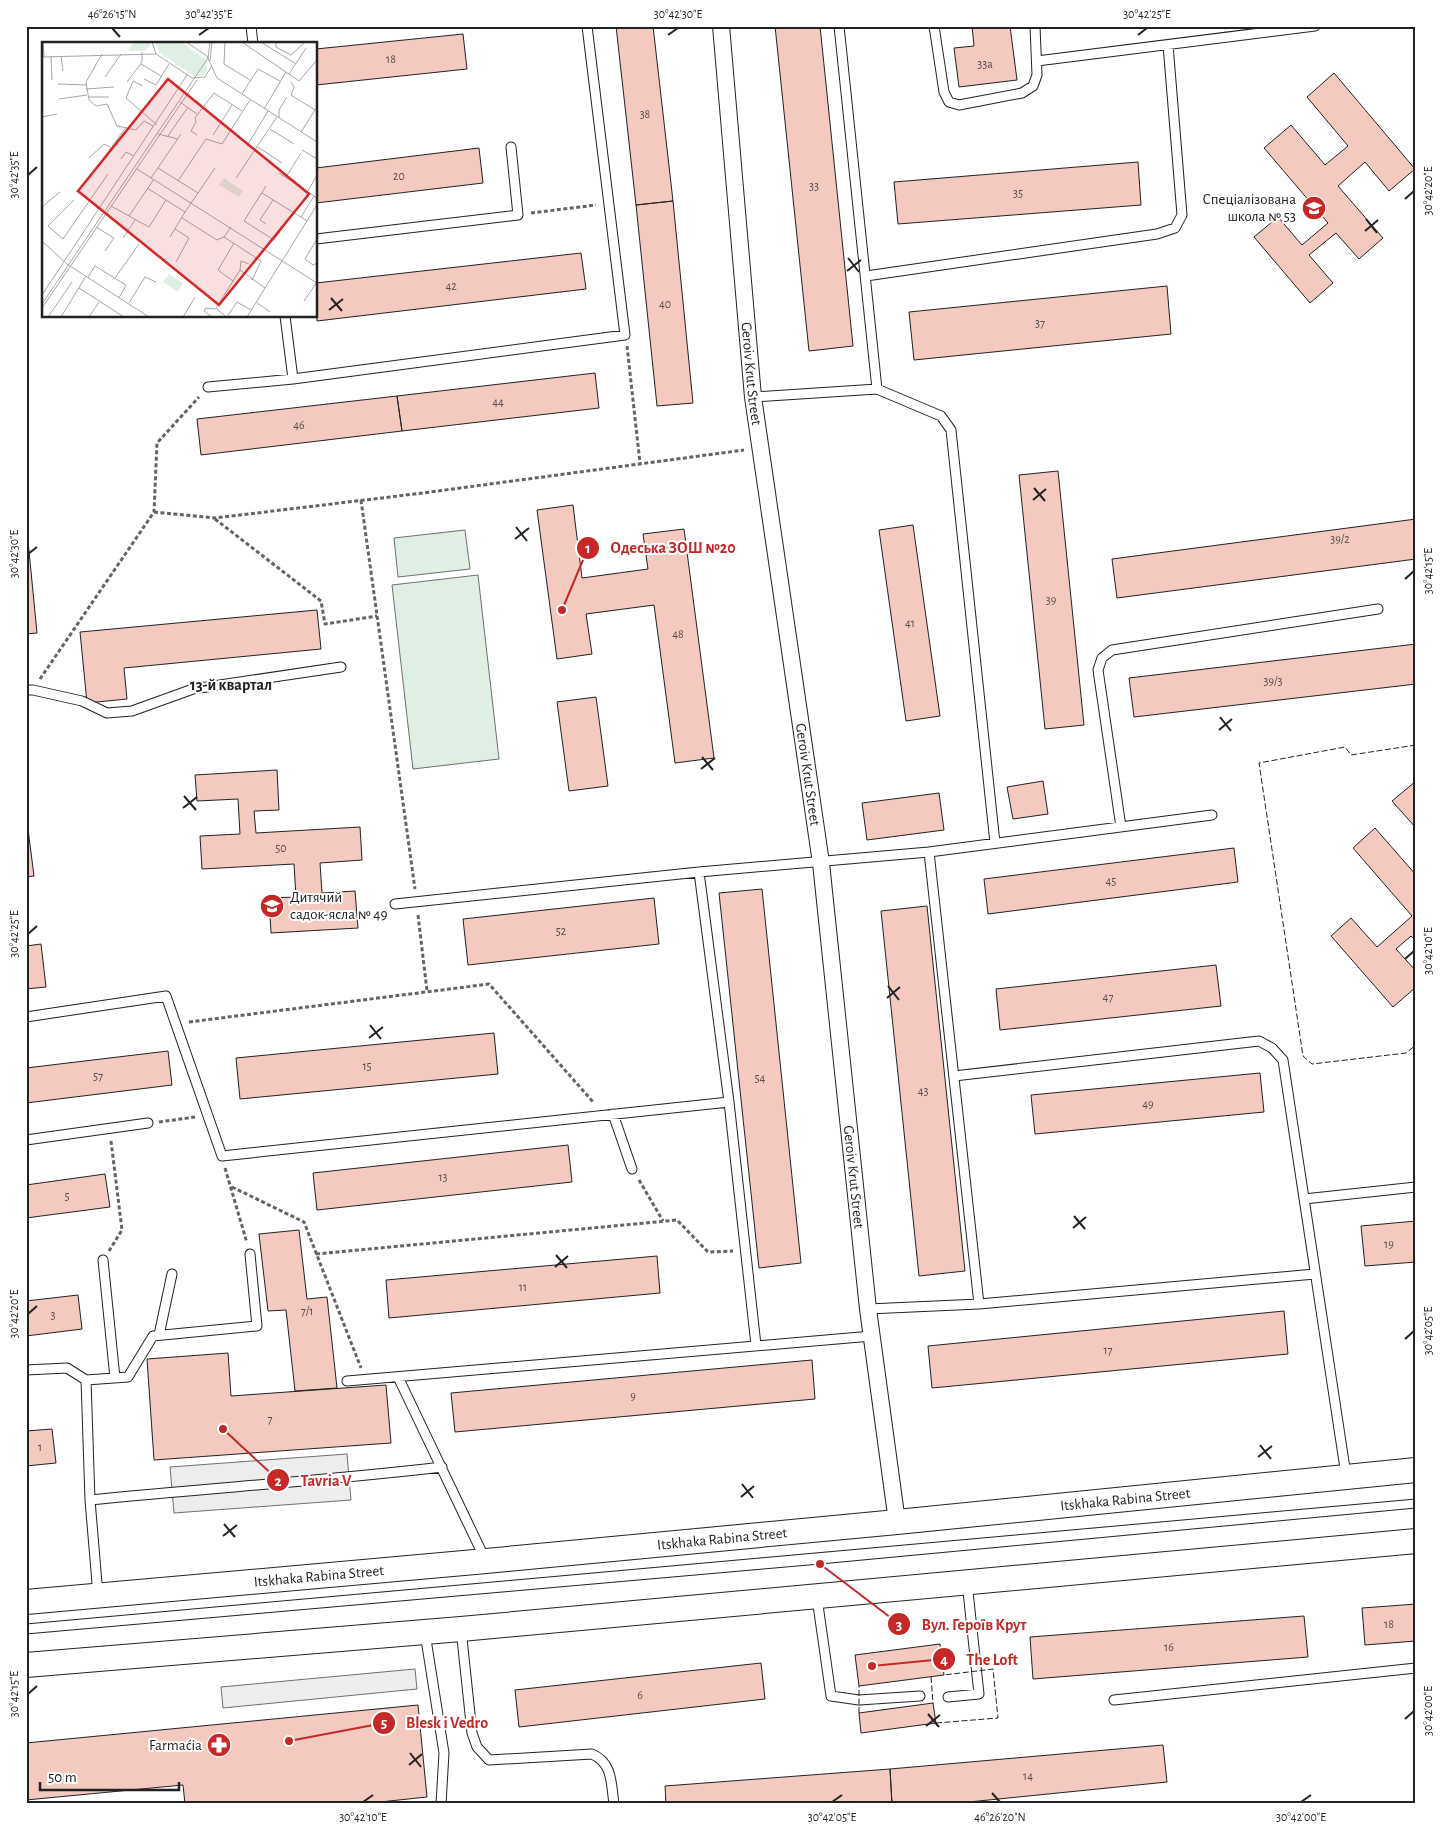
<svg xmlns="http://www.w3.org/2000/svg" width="1442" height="1830" viewBox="0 0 1442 1830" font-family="'Alegreya Sans',sans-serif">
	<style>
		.green { fill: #e0efe3; stroke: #6f6f6f }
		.parking { fill: #ededed; stroke: #6f6f6f }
		.building { fill: #f3c9c0; stroke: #222 }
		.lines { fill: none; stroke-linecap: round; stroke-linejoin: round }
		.service-casing { stroke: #222; stroke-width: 11 }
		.minor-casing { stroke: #222; stroke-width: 18 }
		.secondary-casing { stroke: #222; stroke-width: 26 }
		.path { stroke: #646464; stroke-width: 3; stroke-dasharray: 4 2.5; stroke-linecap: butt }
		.service { stroke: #fff; stroke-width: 9 }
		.minor { stroke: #fff; stroke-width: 16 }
		.secondary { stroke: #fff; stroke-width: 24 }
		.tram { stroke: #222; stroke-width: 1 }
		.fence { stroke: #222; stroke-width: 1; stroke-dasharray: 6 2.5; stroke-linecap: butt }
		.ticks { fill: none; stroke: #222; stroke-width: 2 }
		.labels { text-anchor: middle; stroke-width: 4; stroke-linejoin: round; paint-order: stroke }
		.number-label { font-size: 12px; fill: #564c4a }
		.poi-label { font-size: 15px; fill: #222; stroke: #fff; text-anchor: end }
		.street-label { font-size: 15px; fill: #222; stroke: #fff }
		.neighbourhood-label { font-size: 16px; font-weight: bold; fill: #222; stroke: #fff }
		.inset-road { fill: none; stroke: #a7a7a7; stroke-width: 1 }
		.view { fill: #d62828; fill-opacity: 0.15; stroke: #d62828; stroke-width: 2.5 }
		.inset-edge { fill: none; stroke: #222; stroke-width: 2.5 }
		.leader { fill: none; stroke: #c62828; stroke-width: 2 }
		.callout-dot { fill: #c62828; stroke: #fff; stroke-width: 2 }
		.mark-label { font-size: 15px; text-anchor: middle; font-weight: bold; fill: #fff }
		.callout-label { font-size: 16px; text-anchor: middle; font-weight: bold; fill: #c62828; stroke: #fff; stroke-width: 4; stroke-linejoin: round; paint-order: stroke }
		.neatline { fill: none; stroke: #222; stroke-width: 2 }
		.ticks-label { font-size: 12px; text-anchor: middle; fill: #222 }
	</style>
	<rect width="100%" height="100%" fill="#fff"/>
	<!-- green -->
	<path class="green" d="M 465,530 L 470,569 L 398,577 L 394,538 Z
		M 478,575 L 499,759 L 413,769 L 392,585 Z"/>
	<!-- parking -->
	<path class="parking" d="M 347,1454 L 351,1500 L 174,1513 L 170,1467 Z
		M 415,1669 L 417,1689 L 223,1708 L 221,1687 Z"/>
	<!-- building -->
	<path class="building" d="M 616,26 L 653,26 L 673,201 L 636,205 Z
		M 775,26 L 820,26 L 853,346 L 809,351 Z
		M 972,26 L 1010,26 L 1017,80 L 959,87 L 954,48 L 974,46 Z
		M 463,34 L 467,69 L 316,85 L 316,49 Z
		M 1334,73 L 1415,169 L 1389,191 L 1365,162 L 1338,186 L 1383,238 L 1359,259 L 1336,233 L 1309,255 L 1333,283 L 1310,303 L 1254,237 L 1278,217 L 1302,245 L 1328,223 L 1264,148 L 1291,125 L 1325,165 L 1348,146 L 1307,97 Z
		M 479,148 L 483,183 L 316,203 L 316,168 Z
		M 1138,162 L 1141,205 L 898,224 L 894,182 Z
		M 673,201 L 693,403 L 657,406 L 636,205 Z
		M 581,253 L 586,289 L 317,321 L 316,283 Z
		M 1167,286 L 1171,334 L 914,360 L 909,312 Z
		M 595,373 L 599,408 L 402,431 L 397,396 Z
		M 397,396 L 402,431 L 201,455 L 197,419 Z
		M 1058,471 L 1084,725 L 1045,729 L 1019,475 Z
		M 573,505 L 582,578 L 648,569 L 643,534 L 684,529 L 714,758 L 675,763 L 654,605 L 586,614 L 592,654 L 557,659 L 537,510 Z
		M 1416,519 L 1416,559 L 1117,598 L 1112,559 Z
		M 26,520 L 37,633 L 26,634 Z
		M 913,525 L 940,716 L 906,721 L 879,530 Z
		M 317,610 L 321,649 L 124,668 L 127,699 L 87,703 L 80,632 Z
		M 1416,644 L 1416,684 L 1134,717 L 1129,678 Z
		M 596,697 L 608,786 L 569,791 L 557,702 Z
		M 277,770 L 279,810 L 254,811 L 256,833 L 360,827 L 362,860 L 320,863 L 322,893 L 355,891 L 358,928 L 271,933 L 269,898 L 296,897 L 294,864 L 202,869 L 200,836 L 240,834 L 238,799 L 197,801 L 195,775 Z
		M 1043,781 L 1048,814 L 1013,819 L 1007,787 Z
		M 1416,781 L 1416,828 L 1392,801 Z
		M 939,793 L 944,830 L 867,840 L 862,803 Z
		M 1375,828 L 1416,875 L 1416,941 L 1411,936 L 1396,949 L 1416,971 L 1416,987 L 1393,1007 L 1331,936 L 1351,918 L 1377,947 L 1412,916 L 1353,848 Z
		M 26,829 L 28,829 L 34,876 L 26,877 Z
		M 1234,848 L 1238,882 L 988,914 L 984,879 Z
		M 762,889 L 801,1263 L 759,1268 L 719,893 Z
		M 654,898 L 659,944 L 468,965 L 463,919 Z
		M 927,906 L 965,1271 L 919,1276 L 881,911 Z
		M 41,944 L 46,987 L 26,989 L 26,946 Z
		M 1216,965 L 1221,1006 L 1000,1030 L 996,989 Z
		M 494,1033 L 498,1074 L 240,1099 L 236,1058 Z
		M 168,1051 L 172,1085 L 26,1103 L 26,1068 Z
		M 1260,1073 L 1264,1112 L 1035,1134 L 1031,1095 Z
		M 568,1145 L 572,1182 L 317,1210 L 313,1173 Z
		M 105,1174 L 110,1207 L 26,1218 L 26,1185 Z
		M 1416,1221 L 1416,1262 L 1365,1266 L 1361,1226 Z
		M 299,1230 L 307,1299 L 327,1297 L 337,1388 L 295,1391 L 286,1310 L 268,1311 L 259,1234 Z
		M 657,1256 L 660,1293 L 389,1318 L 386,1280 Z
		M 78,1295 L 82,1329 L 26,1336 L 26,1301 Z
		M 1284,1311 L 1288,1354 L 932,1388 L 928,1346 Z
		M 228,1353 L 231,1396 L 386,1385 L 391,1443 L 154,1460 L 147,1359 Z
		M 812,1360 L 815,1399 L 455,1432 L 451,1393 Z
		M 52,1429 L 56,1463 L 26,1466 L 26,1431 Z
		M 1416,1604 L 1416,1641 L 1365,1645 L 1362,1608 Z
		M 1304,1616 L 1308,1657 L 1033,1679 L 1030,1637 Z
		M 940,1644 L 944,1675 L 859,1686 L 855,1655 Z
		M 761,1663 L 765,1699 L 519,1727 L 515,1690 Z
		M 933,1703 L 936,1723 L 861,1733 L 859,1713 Z
		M 418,1705 L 427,1797 L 361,1804 L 185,1804 L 183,1785 L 26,1800 L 26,1743 Z
		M 1163,1745 L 1167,1782 L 949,1804 L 892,1804 L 890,1769 Z
		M 890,1769 L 892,1804 L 666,1804 L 665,1786 Z"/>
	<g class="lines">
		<!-- service casing -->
		<g class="service-casing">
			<path id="service" d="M 251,26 L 253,44
				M 839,26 L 877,389
				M 934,26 L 944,92 L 949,102 L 959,105 L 1022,93 L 1033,86 L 1037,75 L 1035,26
				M 1037,61 L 1315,26
				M 316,239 L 518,215 L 511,147
				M 866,276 L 1157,234 L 1175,228 L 1182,215 L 1168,45
				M 285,316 L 293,379
				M 208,387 L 293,379 L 625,335 L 587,26
				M 753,397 L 877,389 L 941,416 L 951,430 L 995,843
				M 26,690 L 33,690 L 82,701 L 107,713 L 132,711 L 193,689 L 341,667
				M 1121,827 L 1098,670 L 1102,658 L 1112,650 L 1378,609
				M 929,852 L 1212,815
				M 699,872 L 729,1102 L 756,1345
				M 395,904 L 699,872 L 929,852 L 979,1304
				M 26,1017 L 166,996 L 222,1156 L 729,1102
				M 954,1076 L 1259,1041 L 1272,1048 L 1283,1060 L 1346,1475
				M 613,1114 L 632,1169
				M 26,1140 L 148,1123
				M 1304,1199 L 1416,1187
				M 103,1260 L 115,1378
				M 868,1309 L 979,1304 L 1315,1274
				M 159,1335 L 172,1274
				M 26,1370 L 67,1368 L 86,1380 L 128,1377 L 153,1336 L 257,1326 L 250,1254
				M 398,1377 L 485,1559
				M 86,1380 L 90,1500 L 98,1595
				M 347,1381 L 872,1336
				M 90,1500 C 207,1488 325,1481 442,1467
				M 817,1598 L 831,1696 L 859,1700 L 920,1696
				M 461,1629 L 472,1733 L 477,1747 L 489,1760 L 592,1754 C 613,1763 611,1784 614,1804
				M 425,1633 L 444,1753 L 441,1804
				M 948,1697 L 979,1694 L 967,1582
				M 1114,1700 L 1416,1668"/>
		</g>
		<!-- minor casing -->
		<g class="minor-casing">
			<g id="minor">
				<path id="s1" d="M 721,26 L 753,397 L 821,863 L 868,1309 L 897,1522"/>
			</g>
		</g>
		<!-- secondary casing -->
		<g class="secondary-casing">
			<g id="secondary">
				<path id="s2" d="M 26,1602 L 486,1561 L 897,1522 L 1416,1470"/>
				<path d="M 26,1665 L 461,1629 L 1416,1541"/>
			</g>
		</g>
		<!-- path -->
		<path class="path" d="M 531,213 L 596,205
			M 627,346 L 640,463
			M 361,500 L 415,889
			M 154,512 L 215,518 L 423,493 L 744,450
			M 215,519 L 321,601 L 325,624 L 377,616
			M 40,679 L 154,512 L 157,443 L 199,397
			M 418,915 L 427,991
			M 189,1022 L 489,984 L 594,1103
			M 159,1122 L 195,1117
			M 225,1168 L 247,1243
			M 639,1180 L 663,1221
			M 232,1187 L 304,1222 L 361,1368
			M 109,1251 L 122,1230 L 111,1141
			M 316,1254 L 677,1220 L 708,1252 L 733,1251"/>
		<!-- service -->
		<use href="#service" class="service"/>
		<!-- minor -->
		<use href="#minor" class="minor"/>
		<!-- secondary -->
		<use href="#secondary" class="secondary"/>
		<!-- tram -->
		<path class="tram" d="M 26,1624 L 1416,1499
			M 26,1634 L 820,1564 L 1416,1508"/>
		<!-- fence -->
		<path class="fence" d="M 1416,745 L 1351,755 L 1345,747 L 1259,763 L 1303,1056 L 1312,1064 L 1406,1053 L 1416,1045
			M 931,1677 L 933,1703
			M 859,1713 L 859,1686
			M 936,1723 L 998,1718 L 993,1669 L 944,1675"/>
	</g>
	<!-- ticks -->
	<path class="ticks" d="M 112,28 L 120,37M 199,35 L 209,28M 668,35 L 678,28M 1138,35 L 1147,28M 28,175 L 37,167M 1405,199 L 1414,191M 1366,219 L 1377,233M 1365,231 L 1378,220M 848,258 L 859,272M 847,271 L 861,260M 331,298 L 342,311M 329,310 L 343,299M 1034,488 L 1045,501M 1033,500 L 1046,489M 516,527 L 527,541M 515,539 L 529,528M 28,554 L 37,547M 1405,579 L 1414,571M 1220,717 L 1231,731M 1219,730 L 1232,719M 702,757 L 713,770M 701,769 L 715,758M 184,796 L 196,810M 183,808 L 197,797M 28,934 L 37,926M 1405,959 L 1414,951M 888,986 L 899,1000M 887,998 L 900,987M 370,1025 L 381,1039M 369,1038 L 383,1027M 1074,1216 L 1085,1229M 1073,1228 L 1086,1217M 556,1255 L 567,1268M 555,1267 L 568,1256M 28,1314 L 37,1306M 1405,1339 L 1414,1331M 1260,1445 L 1271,1459M 1258,1457 L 1272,1446M 742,1484 L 753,1498M 741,1497 L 754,1486M 224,1524 L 235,1537M 223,1536 L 237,1525M 28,1694 L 37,1686M 928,1714 L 939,1727M 1405,1719 L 1414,1711M 926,1726 L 940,1715M 410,1753 L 421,1767M 409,1765 L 422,1754M 992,1793 L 1000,1802M 363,1802 L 373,1795M 832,1802 L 842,1795M 1301,1802 L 1311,1795"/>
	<!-- icons -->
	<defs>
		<g id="school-disc" transform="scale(1.25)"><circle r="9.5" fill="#c62828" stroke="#fff"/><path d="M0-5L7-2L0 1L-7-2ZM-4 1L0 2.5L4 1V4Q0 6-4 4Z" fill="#fff"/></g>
		<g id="pharmacy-disc" transform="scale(1.25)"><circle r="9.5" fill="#c62828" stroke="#fff"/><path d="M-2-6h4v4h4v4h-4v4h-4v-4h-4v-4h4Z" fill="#fff"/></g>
	</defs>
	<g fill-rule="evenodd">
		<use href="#school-disc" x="1314" y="208"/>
		<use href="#school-disc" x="272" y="906"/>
		<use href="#pharmacy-disc" x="219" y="1745"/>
	</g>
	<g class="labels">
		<!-- number labels -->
		<g class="number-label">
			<text x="391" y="63">18</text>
			<text x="985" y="68">33а</text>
			<text x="645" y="118">38</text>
			<text x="399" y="180">20</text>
			<text x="814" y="190">33</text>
			<text x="1018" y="197">35</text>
			<text x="451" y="290">42</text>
			<text x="665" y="308">40</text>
			<text x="1040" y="327">37</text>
			<text x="498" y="406">44</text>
			<text x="299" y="429">46</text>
			<text x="1340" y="543">39/2</text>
			<text x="1051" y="604">39</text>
			<text x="910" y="627">41</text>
			<text x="678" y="638">48</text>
			<text x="1273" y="685">39/3</text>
			<text x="281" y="852">50</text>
			<text x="1111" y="885">45</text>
			<text x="561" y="935">52</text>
			<text x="1108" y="1001">47</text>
			<text x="367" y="1070">15</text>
			<text x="98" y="1080">57</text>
			<text x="760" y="1082">54</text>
			<text x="923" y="1095">43</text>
			<text x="1148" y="1108">49</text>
			<text x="443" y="1181">13</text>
			<text x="67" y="1200">5</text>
			<text x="1389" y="1248">19</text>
			<text x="523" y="1291">11</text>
			<text x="307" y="1315">7/1</text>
			<text x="53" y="1319">3</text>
			<text x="1108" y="1354">17</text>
			<text x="633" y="1400">9</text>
			<text x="270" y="1423">7</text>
			<text x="40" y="1451">1</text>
			<text x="1389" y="1628">18</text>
			<text x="1169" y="1651">16</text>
			<text x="640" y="1699">6</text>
			<text x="1028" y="1780">14</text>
		</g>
		<!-- poi labels -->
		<g class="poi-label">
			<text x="1296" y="204">Спеціалізована<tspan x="1296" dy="17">школа № 53</tspan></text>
			<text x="290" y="902" text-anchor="start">Дитячий<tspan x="290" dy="17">садок-ясла № 49</tspan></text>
			<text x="202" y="1750">Farmaćia</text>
		</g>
		<!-- street labels -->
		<g class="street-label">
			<text dy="5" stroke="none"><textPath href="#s1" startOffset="349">Geroiv Krut Street</textPath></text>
			<text dy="5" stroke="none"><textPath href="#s1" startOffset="754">Geroiv Krut Street</textPath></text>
			<text dy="5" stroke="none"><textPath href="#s1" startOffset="1159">Geroiv Krut Street</textPath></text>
			<text dy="5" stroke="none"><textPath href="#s2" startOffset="1104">Itskhaka Rabina Street</textPath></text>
			<text dy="5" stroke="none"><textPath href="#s2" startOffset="699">Itskhaka Rabina Street</textPath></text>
			<text dy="5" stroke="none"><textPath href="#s2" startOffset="294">Itskhaka Rabina Street</textPath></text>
		</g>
		<!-- neighbourhood labels -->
		<g class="neighbourhood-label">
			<text x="231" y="690">13-й квартал</text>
		</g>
	</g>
	<!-- overview -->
	<g transform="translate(42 42)">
		<rect width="275" height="275" fill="#fff"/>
		<path d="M 91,0 L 108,0 L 108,4 L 103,9 L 86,9 ZM 114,0 L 139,0 L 164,18 L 165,29 L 161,34 L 152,34 L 117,10 ZM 182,136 L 201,149 L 197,155 L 177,143 ZM 127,232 L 141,241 L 136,250 L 121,240 Z" fill="#e0efe3"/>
		<path class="inset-road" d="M 1,0 L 2,15M 110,0 L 114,12 L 150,36 L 163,35 L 169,25M 144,0 L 165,14 L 175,36 L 275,100M 183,0 L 182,22 L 208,38M 200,0 L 257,39 L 275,18M 219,0 L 254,22M 234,0 L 234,5 L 249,13 L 263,0M 60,12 L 44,40 L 47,58 L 54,64 L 65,62 L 75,84 L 94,88 L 102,79 L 111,84M 9,14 L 10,38M 19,14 L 21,29M 0,15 L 114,12M 168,19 L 170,0M 99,22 L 119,34M 247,32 L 264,6M 63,35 L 79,12M 102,37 L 114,43 L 127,22M 85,40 L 100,20 L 100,10M 249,40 L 252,45 L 249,53 L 273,68M 16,42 L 44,43M 101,44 L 91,39 L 84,56 L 115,83M 44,47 L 72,45M 200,52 L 216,27 L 238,39M 46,55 L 67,55M 17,57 L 45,53M 138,60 L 155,72M 222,67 L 244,30M 0,75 L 15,72M 237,76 L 237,68 L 245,55M 228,87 L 252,102M 259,90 L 275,65M 116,92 L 136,97M 155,93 L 149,89 L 154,80 L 153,76 L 172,51 L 200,69M 171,93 L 190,63M 126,94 L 146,65M 205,104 L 226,69M 216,105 L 240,121M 260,108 L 275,117M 47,116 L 62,102 L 68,105M 79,117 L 84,110 L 92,114M 56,124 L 84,85M 116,126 L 156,151M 95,127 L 275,241M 237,131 L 275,156M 244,135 L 259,111M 109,136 L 139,92M 194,136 L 235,75M 136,139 L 164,97 L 180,102 L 208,58M 224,144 L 202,179 L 232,198 L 251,171M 105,146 L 143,170 L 173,126M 266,149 L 275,133M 220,151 L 265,179M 32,158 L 6,184 L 21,197 L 66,132M 69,164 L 107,185 L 124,158M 0,165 L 18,150M 87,174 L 112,137M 259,175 L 272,154M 140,176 L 175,198 L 182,195 L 189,185M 224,182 L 218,178 L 231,158M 54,185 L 72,196 L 63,209M 133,187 L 147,196 L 134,220M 128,195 L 143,170M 182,195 L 219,219 L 210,238M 81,196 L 93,178M 275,197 L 263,217 L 271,223 L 275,221M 0,199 L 25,222 L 107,275M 198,228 L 223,246M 46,235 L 53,224 L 84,243 L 77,256M 73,236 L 97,202M 191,239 L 176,228 L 192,201M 37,246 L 82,275M 0,253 L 145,33M 262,259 L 275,240M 214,260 L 228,270M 87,261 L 103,235 L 114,240M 0,262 L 166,16 L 168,0M 0,266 L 155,38M 6,275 L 30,240M 19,275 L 44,234M 47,275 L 57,260M 141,275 L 153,255M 170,275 L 162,269 L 164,266 L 174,267M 184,275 L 174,266 L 198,228 L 199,219 L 207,222M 185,275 L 195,260 L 209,268M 205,275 L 275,163"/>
		<path class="view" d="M 126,37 L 267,152 L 177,263 L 36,149 Z"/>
		<rect width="275" height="275" class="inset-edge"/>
	</g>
	<!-- callouts -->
	<path class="leader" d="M562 610L588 548M223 1429L278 1480M820 1564L899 1624M872 1666L944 1659M289 1741L384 1723"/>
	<g class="callout-dot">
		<circle cx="562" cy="610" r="5"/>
		<circle cx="223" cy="1429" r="5"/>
		<circle cx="820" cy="1564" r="5"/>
		<circle cx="872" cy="1666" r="5"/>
		<circle cx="289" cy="1741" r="5"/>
		<circle cx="588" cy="548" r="12"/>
		<circle cx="278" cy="1480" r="12"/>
		<circle cx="899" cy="1624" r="12"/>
		<circle cx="944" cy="1659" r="12"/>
		<circle cx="384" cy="1723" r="12"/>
	</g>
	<g class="mark-label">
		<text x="588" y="553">1</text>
		<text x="278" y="1486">2</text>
		<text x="899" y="1630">3</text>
		<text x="944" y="1665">4</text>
		<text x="384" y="1728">5</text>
	</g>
	<g class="callout-label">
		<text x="673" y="553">Одеська ЗОШ №20</text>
		<text x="326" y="1486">Tavria V</text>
		<text x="974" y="1630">Вул. Героїв Крут</text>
		<text x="992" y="1665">The Loft</text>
		<text x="447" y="1728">Blesk i Vedro</text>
	</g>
	<!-- border -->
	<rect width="1442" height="1830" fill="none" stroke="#ffffff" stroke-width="55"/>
	<!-- scale -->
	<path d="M40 1782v8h139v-8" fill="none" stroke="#222222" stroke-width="2.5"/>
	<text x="48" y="1782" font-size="15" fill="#222222" stroke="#ffffff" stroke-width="4" paint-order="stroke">50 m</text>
	<rect x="28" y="28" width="1386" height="1774" class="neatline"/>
	<g class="ticks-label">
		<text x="112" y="18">46°26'15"N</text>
		<text x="209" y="18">30°42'35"E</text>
		<text x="678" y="18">30°42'30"E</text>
		<text x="1147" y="18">30°42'25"E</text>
		<text transform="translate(14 175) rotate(-90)" y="4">30°42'35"E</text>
		<text transform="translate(1428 191) rotate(-90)" y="4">30°42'20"E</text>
		<text transform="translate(14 554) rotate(-90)" y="4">30°42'30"E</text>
		<text transform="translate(1428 571) rotate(-90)" y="4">30°42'15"E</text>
		<text transform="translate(14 934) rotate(-90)" y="4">30°42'25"E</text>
		<text transform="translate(1428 951) rotate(-90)" y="4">30°42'10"E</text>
		<text transform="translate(14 1314) rotate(-90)" y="4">30°42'20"E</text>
		<text transform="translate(1428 1331) rotate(-90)" y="4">30°42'05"E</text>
		<text transform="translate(14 1694) rotate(-90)" y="4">30°42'15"E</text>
		<text transform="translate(1428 1711) rotate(-90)" y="4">30°42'00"E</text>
		<text x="363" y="1821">30°42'10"E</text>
		<text x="832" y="1821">30°42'05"E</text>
		<text x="1000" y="1821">46°26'20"N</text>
		<text x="1301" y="1821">30°42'00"E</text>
	</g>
</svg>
